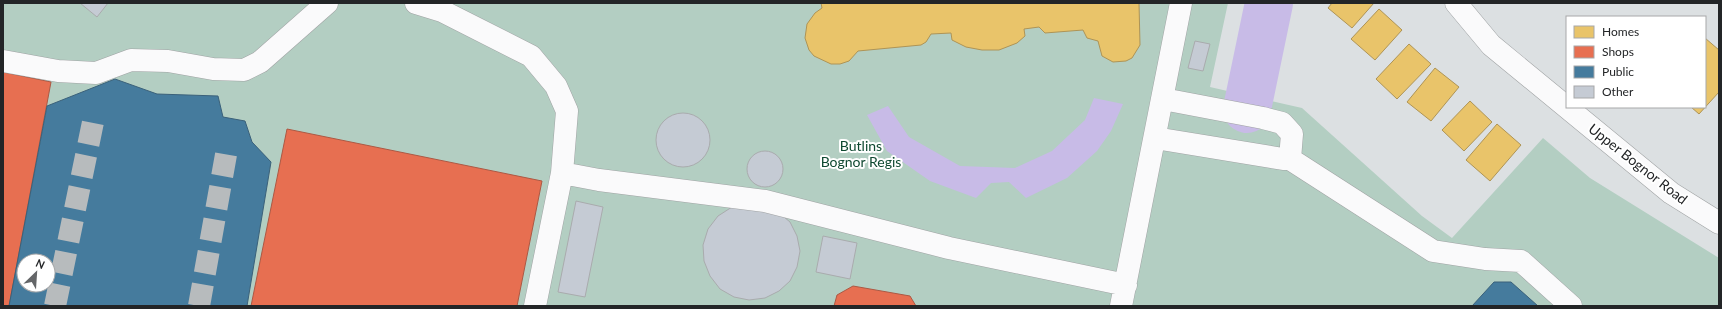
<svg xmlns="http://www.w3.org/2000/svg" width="1722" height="309" viewBox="0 0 1722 309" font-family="Lato,sans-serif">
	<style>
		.green { fill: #b3cec2; fill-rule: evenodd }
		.water { fill: #c8bbe7 }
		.homes { fill: #e9c46a; stroke: #ae9456 }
		.shops { fill: #e76f51; stroke: #ac5944 }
		.public { fill: #457b9d; stroke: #3b617a; fill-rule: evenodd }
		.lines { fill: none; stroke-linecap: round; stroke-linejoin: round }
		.river { stroke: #c8bbe7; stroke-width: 48 }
		.building { fill: #c5cbd4; stroke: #a9abad }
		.minor-tunnel { stroke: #b7bbbd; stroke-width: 22; stroke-dasharray: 22 11; stroke-linecap: butt }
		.minor-casing { stroke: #a0a3a4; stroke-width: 23 }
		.minor { stroke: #fafafb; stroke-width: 22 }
		.labels { text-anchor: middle; stroke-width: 4; stroke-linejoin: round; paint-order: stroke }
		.park-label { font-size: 14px; fill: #0e4830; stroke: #fff }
		.street-label { font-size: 14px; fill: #232527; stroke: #fff }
	</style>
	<rect width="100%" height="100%" fill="#dce0e2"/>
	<!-- green -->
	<path class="green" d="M 3,3 L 1228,3 L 1210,87 L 1302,108 L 1422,216 L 1452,238 L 1543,138 L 1590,178 L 1719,258 L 1719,306 L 3,306 ZM 24,261 L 48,261 L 48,285 L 24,285 Z"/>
	<!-- water -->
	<path class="water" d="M 1094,98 L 1123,104 L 1111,131 L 1097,151 L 1067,178 L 1026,198 L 1009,182 L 991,183 L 976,198 L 930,181 L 887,151 L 867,115 L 888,106 L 909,137 L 960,166 L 1015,168 L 1052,151 L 1085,120 Z"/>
	<!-- homes -->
	<path class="homes" d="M 821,3 L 1139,3 L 1140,45 L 1132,58 L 1126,61 L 1113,62 L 1102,56 L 1098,41 L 1087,38 L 1083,30 L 1045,33 L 1039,27 L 1024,29 L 1025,36 L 1017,43 L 999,50 L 982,50 L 966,47 L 952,40 L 951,33 L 931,34 L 926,42 L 921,45 L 858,51 L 849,61 L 840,64 L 831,64 L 814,56 L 809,50 L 805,38 L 807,24 L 815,13 L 822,8 Z
		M 1332,3 L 1374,3 L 1352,28 L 1328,8 Z
		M 1379,9 L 1402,30 L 1375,60 L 1351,39 Z
		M 1705,38 L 1719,50 L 1719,92 L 1699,114 L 1691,107 L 1705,107 Z
		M 1409,44 L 1431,64 L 1397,99 L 1376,79 Z
		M 1435,68 L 1459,87 L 1431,121 L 1407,102 Z
		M 1470,101 L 1492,122 L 1464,151 L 1442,130 Z
		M 1497,124 L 1521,145 L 1490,181 L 1466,160 Z"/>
	<!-- shops -->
	<path class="shops" d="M 3,72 L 51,82 L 9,306 L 3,306 Z
		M 287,129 L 542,181 L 517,306 L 251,306 Z
		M 853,286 L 910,296 L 916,306 L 834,306 L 837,295 Z"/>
	<!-- public -->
	<path class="public" d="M 115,79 L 157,94 L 218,96 L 223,117 L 245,121 L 252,142 L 271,162 L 247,306 L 9,306 L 47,106 ZM 24,261 L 48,261 L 48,285 L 24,285 Z
		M 1494,282 L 1511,282 L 1538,306 L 1472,306 Z"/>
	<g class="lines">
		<!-- river -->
		<path class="river" d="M 1247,109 L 1269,3"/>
	</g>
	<!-- building -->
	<path class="building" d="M 80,3 L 108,3 L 97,17 Z
		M 1195,41 L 1210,44 L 1203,71 L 1188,68 Z
		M656 140a27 27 0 1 1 54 0a27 27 0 1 1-54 0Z
		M747 169a18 18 0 1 1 36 0a18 18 0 1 1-36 0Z
		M 576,201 L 603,207 L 585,297 L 558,292 Z
		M 732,207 L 778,212 L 790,222 L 797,236 L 800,251 L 797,267 L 790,281 L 779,291 L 765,298 L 749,300 L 734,297 L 720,289 L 710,276 L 704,261 L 703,245 L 708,229 L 718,216 Z
		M 823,236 L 857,243 L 850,279 L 816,272 Z"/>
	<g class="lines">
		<!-- minor-tunnel -->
		<path class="minor-tunnel" d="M 55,306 L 93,122
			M 199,306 L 227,149"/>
		<!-- minor casing -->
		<g class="minor-casing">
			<path id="minor" d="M 416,3 L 442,11 L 531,56 L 556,86 L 567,111 L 562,173 L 599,180 L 765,201 L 949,248 L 1126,285
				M 1456,3 L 1491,45 L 1671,193 L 1719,223
				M 3,61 L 58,71 L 96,73 L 131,60 L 168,61 L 213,69 L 244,70 L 260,62 L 327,3
				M 1163,99 L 1263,118 L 1282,123 L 1292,134 L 1290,159
				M 1155,138 L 1283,159 L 1290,159 L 1433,251 L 1485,259 L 1521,261 L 1571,306
				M 535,306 L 562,173
				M 1121,306 L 1181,3"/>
		</g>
		<!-- minor -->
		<use href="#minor" class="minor"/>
	</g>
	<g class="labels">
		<!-- park labels -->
		<g class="park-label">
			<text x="861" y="151">Butlins<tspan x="861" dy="16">Bognor Regis</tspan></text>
		</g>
		<!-- street labels -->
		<g class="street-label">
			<text transform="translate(1638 164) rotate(38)" y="5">Upper Bognor Road</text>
		</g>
	</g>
	<!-- border -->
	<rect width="1722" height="309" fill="none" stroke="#232527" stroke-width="8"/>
	<!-- legend -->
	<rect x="1566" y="16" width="140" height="92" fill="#ffffff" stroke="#a7a8a9"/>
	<rect x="1574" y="26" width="20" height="12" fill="#e9c46a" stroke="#a7a8a9"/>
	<text x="1602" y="36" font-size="12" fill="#232527">Homes</text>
	<rect x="1574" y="46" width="20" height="12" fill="#e76f51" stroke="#a7a8a9"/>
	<text x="1602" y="56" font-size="12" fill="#232527">Shops</text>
	<rect x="1574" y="66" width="20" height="12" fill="#457b9d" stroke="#a7a8a9"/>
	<text x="1602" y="76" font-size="12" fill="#232527">Public</text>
	<rect x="1574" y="86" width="20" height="12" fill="#c5cbd4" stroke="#a7a8a9"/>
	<text x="1602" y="96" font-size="12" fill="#232527">Other</text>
	<!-- north arrow -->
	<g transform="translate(36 273) rotate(25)"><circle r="19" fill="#ffffff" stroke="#a7a8a9"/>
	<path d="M0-3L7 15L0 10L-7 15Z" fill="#646668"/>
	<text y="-6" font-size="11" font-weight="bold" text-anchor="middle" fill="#232527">N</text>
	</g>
</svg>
